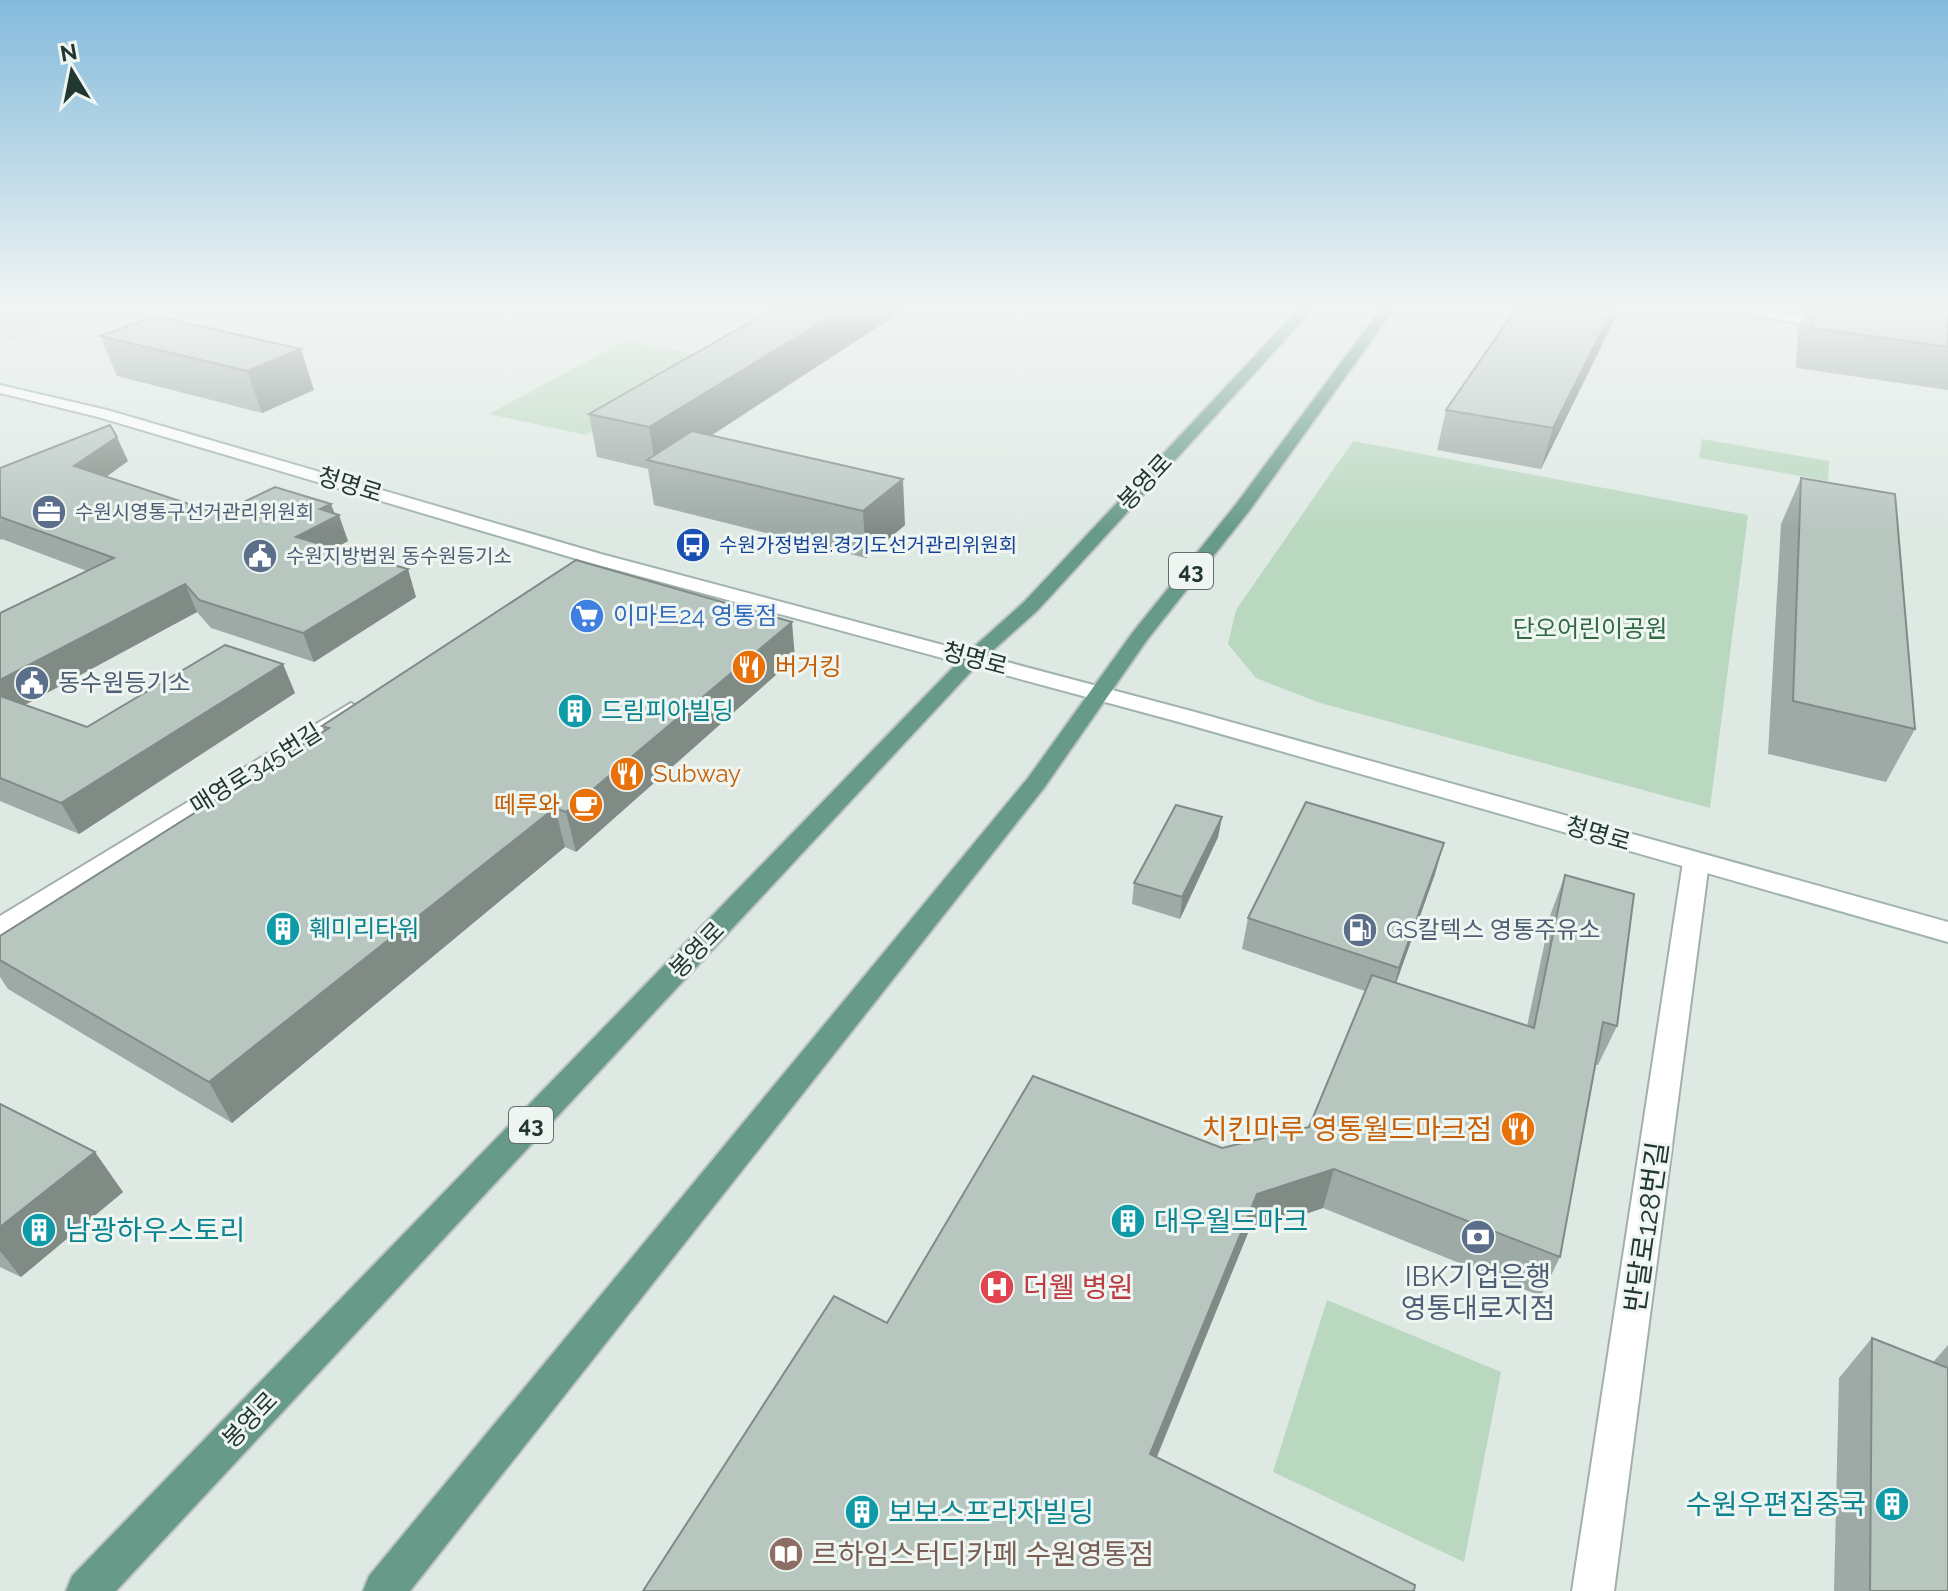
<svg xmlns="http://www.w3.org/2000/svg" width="1948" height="1591" viewBox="0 0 1948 1591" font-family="Raleway,'Noto Sans KR',sans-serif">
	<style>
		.built { fill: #ced9d3 }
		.green { fill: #bad8c0 }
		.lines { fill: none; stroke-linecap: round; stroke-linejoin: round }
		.street-casing { stroke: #a3b0aa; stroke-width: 4 }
		.secondary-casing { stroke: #a0b4ab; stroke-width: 4 }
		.primary-casing { stroke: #bdc3c1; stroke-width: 4 }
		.street { fill: #fff; fill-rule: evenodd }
		.secondary { fill: #fff; fill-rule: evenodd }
		.primary { fill: #689a8a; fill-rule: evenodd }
		.wall { fill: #9eaaa5 }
		.shaded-wall { fill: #818b86 }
		.building { fill: #b8c6c0; stroke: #818b86; stroke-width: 2 }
		.labels { text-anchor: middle; stroke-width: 6; stroke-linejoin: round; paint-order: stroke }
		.far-service-label { font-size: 20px; fill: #4e5e75; stroke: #eff6f2; text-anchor: start }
		.far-transit-label { font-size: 20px; fill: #164399; stroke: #eff6f2; text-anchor: start }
		.shield { fill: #eff6f2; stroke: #60706a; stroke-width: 2 }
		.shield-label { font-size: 22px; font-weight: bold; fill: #223730 }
		.street-label { font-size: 24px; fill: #223730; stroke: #eff6f2 }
		.shop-label { font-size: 24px; fill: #366cbe; stroke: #eff6f2; text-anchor: start }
		.park-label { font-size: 24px; fill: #306a43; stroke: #eff6f2 }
		.food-label { font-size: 24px; fill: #c56008; stroke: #eff6f2; text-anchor: start }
		.service-label { font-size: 24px; fill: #4e5e75; stroke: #eff6f2; text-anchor: start }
		.culture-label { font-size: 24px; fill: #0d838f; stroke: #eff6f2; text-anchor: start }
		.near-food-label { font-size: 28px; fill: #c56008; stroke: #eff6f2; text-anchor: end }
		.near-culture-label { font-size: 28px; fill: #0d838f; stroke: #eff6f2; text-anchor: start }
		.near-street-label { font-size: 28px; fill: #223730; stroke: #eff6f2 }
		.near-service-label { font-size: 28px; fill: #4e5e75; stroke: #eff6f2 }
		.near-health-label { font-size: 28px; fill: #be3a42; stroke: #eff6f2; text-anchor: start }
		.near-education-label { font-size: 28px; fill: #785e54; stroke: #eff6f2; text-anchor: start }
	</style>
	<rect width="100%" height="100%" fill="#dfe9e4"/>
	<!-- built -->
	<path class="built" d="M 0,309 L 102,309 L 0,343 Z"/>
	<!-- green -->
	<path class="green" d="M 0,309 L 73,309 L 0,333 Z
		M 625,341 L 716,358 L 586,435 L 489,414 Z
		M 1702,439 L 1829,461 L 1828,481 L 1699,458 Z
		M 1353,441 L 1748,515 L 1710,808 L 1320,703 L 1256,678 L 1228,644 L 1236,610 Z
		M 1327,1300 L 1501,1372 L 1464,1562 L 1273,1472 Z"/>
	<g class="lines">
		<!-- street casing -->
		<g class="street-casing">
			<path id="street" d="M 1715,309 L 1747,309 L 1834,321 L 1841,325 L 1834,329 Z
				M 351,703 L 362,710 L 359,715 L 0,939 L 0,916 Z
				M 1696,853 L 1705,856 L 1709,862 L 1614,1591 L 1572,1591 L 1683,862 L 1687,856 Z"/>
		</g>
		<!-- secondary casing -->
		<g class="secondary-casing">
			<path id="secondary" d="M 0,385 L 107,410 L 601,554 L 1195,712 L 1948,922 L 1948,942 L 1179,722 L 587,562 L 98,417 L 0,393 Z"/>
		</g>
		<!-- primary casing -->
		<g class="primary-casing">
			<path id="primary" d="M 1299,309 L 1313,309 L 1038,610 L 980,662 L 116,1591 L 66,1591 L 72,1576 L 966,654 L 1024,602 Z
				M 1381,309 L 1394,309 L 1249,511 L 1147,640 L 1044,788 L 410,1591 L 363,1591 L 369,1576 L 1028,778 L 1133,632 L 1237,503 Z"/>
		</g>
		<!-- street -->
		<use href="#street" class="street"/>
		<!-- secondary -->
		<use href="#secondary" class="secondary"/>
		<!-- primary -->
		<use href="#primary" class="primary"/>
	</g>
	<!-- wall -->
	<path class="wall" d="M 773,309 L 905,309 L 711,436 L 905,525 L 866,558 L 654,505 L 648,469 L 597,457 L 589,414 Z
		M 1613,309 L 1618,309 L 1616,316 L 1541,469 L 1437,450 L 1446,410 Z
		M 1799,309 L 1948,309 L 1948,390 L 1796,368 L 1798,327 L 1804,314 L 1799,313 Z
		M 156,316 L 314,390 L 262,413 L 117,376 L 100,336 Z
		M 128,461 L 106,477 L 219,514 L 335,514 L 348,541 L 335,548 L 416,597 L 314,662 L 211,628 L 197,612 L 25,705 L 87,727 L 295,693 L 79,834 L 0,801 L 0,613 L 87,571 L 2,539 L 0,540 L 0,468 Z
		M 1801,478 L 1915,729 L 1886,782 L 1768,754 L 1781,524 Z
		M 795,658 L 576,852 L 565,847 L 232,1123 L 8,989 L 0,977 L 0,936 L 324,732 L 322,726 Z
		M 1222,817 L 1218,837 L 1180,919 L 1132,904 L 1134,883 Z
		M 1435,874 L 1396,983 L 1527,1026 L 1551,913 L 1565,875 L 1617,1026 L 1598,1065 L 1596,1065 L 1560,1257 L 1541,1296 L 1323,1208 L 1248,1233 L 1157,1457 L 887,1323 L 1222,1148 L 1309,1127 L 1365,991 L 1242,949 L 1248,918 Z
		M 0,1104 L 123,1192 L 21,1277 L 0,1267 Z
		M 1872,1338 L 1934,1363 L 1934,1361 L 1948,1345 L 1948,1591 L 1834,1591 L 1839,1378 Z"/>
	<!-- shaded-wall -->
	<path class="shaded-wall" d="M 843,309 L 905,309 L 667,464 L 655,462 L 649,427 Z
		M 1613,309 L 1618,309 L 1616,316 L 1541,469 L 1553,428 Z
		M 301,349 L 314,390 L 262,413 L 247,371 Z
		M 117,437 L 128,461 L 85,492 L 74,466 Z
		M 903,479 L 905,525 L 866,558 L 863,511 Z
		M 331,504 L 336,517 L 339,515 L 348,541 L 306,564 L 296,537 L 320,509 Z
		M 408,569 L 416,597 L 314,662 L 303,633 Z
		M 185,584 L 197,612 L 0,718 L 0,680 Z
		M 792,622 L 795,658 L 576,852 L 566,812 Z
		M 283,664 L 295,693 L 79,834 L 61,803 Z
		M 555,808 L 565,847 L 232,1123 L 209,1082 Z
		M 1222,817 L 1218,837 L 1180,919 L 1182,897 Z
		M 1444,843 L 1435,874 L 1390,1000 L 1399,968 Z
		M 95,1152 L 123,1192 L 21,1277 L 0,1251 L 0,1227 Z
		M 1334,1169 L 1323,1208 L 1248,1233 L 1143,1490 L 1150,1454 L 1257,1194 Z"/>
	<!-- building -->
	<path class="building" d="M 773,309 L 843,309 L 649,427 L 589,414 Z
		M 1516,309 L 1613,309 L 1553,428 L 1446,410 Z
		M 1813,309 L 1948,309 L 1948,347 L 1812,328 Z
		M 156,316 L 301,349 L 247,371 L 100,336 Z
		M 110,425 L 117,437 L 74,466 L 219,514 L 275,487 L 331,504 L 320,509 L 339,515 L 296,537 L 408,569 L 303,633 L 199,600 L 185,584 L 0,680 L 0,613 L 114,558 L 0,517 L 0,468 Z
		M 692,431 L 903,479 L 863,511 L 647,460 Z
		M 1801,478 L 1895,494 L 1915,729 L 1793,701 Z
		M 576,560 L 792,622 L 566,812 L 555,808 L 209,1082 L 0,960 L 0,936 L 329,728 L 322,726 Z
		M 225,645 L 283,664 L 61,803 L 0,778 L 0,696 L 87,727 Z
		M 1306,802 L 1444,843 L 1399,968 L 1248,918 Z
		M 1176,805 L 1222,817 L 1182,897 L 1134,883 Z
		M 1565,875 L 1634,894 L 1617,1026 L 1603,1022 L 1560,1257 L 1334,1169 L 1257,1194 L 1150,1454 L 1415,1585 L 1414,1591 L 643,1591 L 834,1296 L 887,1323 L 1033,1076 L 1222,1148 L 1309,1127 L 1372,975 L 1534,1028 Z
		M 0,1104 L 95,1152 L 0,1227 Z
		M 1872,1338 L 1948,1368 L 1948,1591 L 1870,1591 Z"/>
	<!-- sky -->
	<linearGradient id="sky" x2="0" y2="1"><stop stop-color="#83badc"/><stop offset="0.58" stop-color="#f1f5f3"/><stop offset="1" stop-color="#f1f5f3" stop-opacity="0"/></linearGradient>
	<rect width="1948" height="531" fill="url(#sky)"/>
	<!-- icons -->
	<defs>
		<g id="office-disc" transform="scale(1.8)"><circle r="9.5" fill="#5c6f8a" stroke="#eff6f2"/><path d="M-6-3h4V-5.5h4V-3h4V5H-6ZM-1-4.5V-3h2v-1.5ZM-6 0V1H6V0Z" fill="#fff"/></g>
		<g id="bus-disc" transform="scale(1.8)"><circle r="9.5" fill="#1a4fb4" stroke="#eff6f2"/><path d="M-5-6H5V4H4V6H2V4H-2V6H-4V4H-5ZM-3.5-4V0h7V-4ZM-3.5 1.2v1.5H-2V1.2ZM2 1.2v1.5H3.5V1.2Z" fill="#fff"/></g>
		<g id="civic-disc" transform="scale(1.8)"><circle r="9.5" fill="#5c6f8a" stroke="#eff6f2"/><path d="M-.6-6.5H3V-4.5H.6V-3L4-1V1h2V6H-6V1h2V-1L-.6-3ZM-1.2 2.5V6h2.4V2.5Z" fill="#fff"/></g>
		<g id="supermarket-disc" transform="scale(1.8)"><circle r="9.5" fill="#3f7fe0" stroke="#eff6f2"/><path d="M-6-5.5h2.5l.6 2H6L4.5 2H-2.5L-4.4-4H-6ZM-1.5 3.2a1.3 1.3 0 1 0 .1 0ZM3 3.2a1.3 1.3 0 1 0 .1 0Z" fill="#fff"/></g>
		<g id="restaurant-disc" transform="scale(1.8)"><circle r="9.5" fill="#e8710a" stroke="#eff6f2"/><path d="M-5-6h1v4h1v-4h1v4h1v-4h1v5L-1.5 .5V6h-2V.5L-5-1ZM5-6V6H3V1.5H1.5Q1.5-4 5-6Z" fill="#fff"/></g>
		<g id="building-disc" transform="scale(1.8)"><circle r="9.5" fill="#0f9aa8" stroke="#eff6f2"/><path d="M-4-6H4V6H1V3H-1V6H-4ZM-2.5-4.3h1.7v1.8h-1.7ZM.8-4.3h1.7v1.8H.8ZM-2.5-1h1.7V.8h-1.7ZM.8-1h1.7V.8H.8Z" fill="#fff"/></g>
		<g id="cafe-disc" transform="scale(1.8)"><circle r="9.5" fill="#e8710a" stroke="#eff6f2"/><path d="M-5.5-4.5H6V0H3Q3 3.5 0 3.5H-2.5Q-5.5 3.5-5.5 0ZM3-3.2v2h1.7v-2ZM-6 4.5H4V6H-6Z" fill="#fff"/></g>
		<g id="fuel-disc" transform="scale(1.8)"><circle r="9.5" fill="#5c6f8a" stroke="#eff6f2"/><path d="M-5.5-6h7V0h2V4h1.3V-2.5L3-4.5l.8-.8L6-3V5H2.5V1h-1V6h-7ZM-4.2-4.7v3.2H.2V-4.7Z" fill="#fff"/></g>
		<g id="bank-disc" transform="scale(1.8)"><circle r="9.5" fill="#5c6f8a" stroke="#eff6f2"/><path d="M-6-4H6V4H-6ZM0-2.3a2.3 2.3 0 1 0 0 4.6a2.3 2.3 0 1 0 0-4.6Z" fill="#fff"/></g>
		<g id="hospital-disc" transform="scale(1.8)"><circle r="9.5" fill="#e0444e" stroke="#eff6f2"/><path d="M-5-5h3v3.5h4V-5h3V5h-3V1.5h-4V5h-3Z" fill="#fff"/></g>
		<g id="library-disc" transform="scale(1.8)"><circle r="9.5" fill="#8d6e63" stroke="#eff6f2"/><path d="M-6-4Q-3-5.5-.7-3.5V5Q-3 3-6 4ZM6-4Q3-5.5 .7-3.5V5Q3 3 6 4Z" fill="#fff"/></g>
	</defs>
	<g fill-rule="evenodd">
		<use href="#office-disc" x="49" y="512"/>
		<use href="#bus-disc" x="693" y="545"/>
		<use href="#civic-disc" x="260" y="556"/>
		<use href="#supermarket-disc" x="587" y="616"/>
		<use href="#restaurant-disc" x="749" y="667"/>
		<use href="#civic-disc" x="32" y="683"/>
		<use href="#building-disc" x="575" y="711"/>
		<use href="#restaurant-disc" x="627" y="774"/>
		<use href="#cafe-disc" x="586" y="805"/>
		<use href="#building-disc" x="283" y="929"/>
		<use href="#fuel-disc" x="1360" y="930"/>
		<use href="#restaurant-disc" x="1518" y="1129"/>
		<use href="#building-disc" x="1128" y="1221"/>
		<use href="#building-disc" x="39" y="1230"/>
		<use href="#bank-disc" x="1478" y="1237"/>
		<use href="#hospital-disc" x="997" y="1287"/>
		<use href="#building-disc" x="1892" y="1504"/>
		<use href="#building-disc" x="862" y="1512"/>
		<use href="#library-disc" x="786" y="1554"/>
	</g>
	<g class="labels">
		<!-- far-service labels -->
		<g class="far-service-label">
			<text x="75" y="519">수원시영통구선거관리위원회</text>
			<text x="286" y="563">수원지방법원 동수원등기소</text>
		</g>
		<!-- far-transit labels -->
		<g class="far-transit-label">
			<text x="719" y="552">수원가정법원.경기도선거관리위원회</text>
		</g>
		<!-- shield labels -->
		<g class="shield">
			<rect x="1169" y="553" width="44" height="36" rx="6"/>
			<rect x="509" y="1107" width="44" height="36" rx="6"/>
		</g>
		<g class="shield-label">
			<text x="1191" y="579">43</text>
			<text x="531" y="1133">43</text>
		</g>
		<!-- street labels -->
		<g class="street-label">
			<text transform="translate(1145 482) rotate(-47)" y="8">봉영로</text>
			<text transform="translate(350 485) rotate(17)" y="8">청명로</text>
			<text transform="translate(975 659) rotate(15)" y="8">청명로</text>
			<text transform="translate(256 769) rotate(-32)" y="8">매영로345번길</text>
			<text transform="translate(1598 834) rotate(16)" y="8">청명로</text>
			<text transform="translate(697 950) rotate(-46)" y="8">봉영로</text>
			<text transform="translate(250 1420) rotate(-46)" y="8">봉영로</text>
		</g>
		<!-- shop labels -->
		<g class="shop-label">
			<text x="613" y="624">이마트24 영통점</text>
		</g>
		<!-- park labels -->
		<g class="park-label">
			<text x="1590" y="637">단오어린이공원</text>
		</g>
		<!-- food labels -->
		<g class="food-label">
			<text x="775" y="675">버거킹</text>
			<text x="653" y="782">Subway</text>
			<text x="560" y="813" text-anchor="end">떼루와</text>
		</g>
		<!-- service labels -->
		<g class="service-label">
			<text x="58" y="691">동수원등기소</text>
			<text x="1386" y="938">GS칼텍스 영통주유소</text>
		</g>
		<!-- culture labels -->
		<g class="culture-label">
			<text x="601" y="719">드림피아빌딩</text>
			<text x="309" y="937">훼미리타워</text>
		</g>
		<!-- near-food labels -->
		<g class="near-food-label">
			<text x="1492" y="1139">치킨마루 영통월드마크점</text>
		</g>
		<!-- near-culture labels -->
		<g class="near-culture-label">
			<text x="1154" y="1231">대우월드마크</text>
			<text x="65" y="1240">남광하우스토리</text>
			<text x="1866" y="1514" text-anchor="end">수원우편집중국</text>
			<text x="888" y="1522">보보스프라자빌딩</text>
		</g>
		<!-- near-street labels -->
		<g class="near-street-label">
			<text transform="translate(1646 1227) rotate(-82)" y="10">반달로128번길</text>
		</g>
		<!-- near-service labels -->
		<g class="near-service-label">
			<text x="1478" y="1286">IBK기업은행<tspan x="1478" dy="32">영통대로지점</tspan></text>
		</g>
		<!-- near-health labels -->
		<g class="near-health-label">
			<text x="1023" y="1297">더웰 병원</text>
		</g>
		<!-- near-education labels -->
		<g class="near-education-label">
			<text x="812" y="1564">르하임스터디카페 수원영통점</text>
		</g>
	</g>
	<!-- north arrow -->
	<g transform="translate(72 72) rotate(350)" stroke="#eff6f2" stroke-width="6" paint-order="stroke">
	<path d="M0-6L14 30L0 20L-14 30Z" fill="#223730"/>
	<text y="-12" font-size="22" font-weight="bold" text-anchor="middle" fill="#223730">N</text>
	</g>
</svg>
